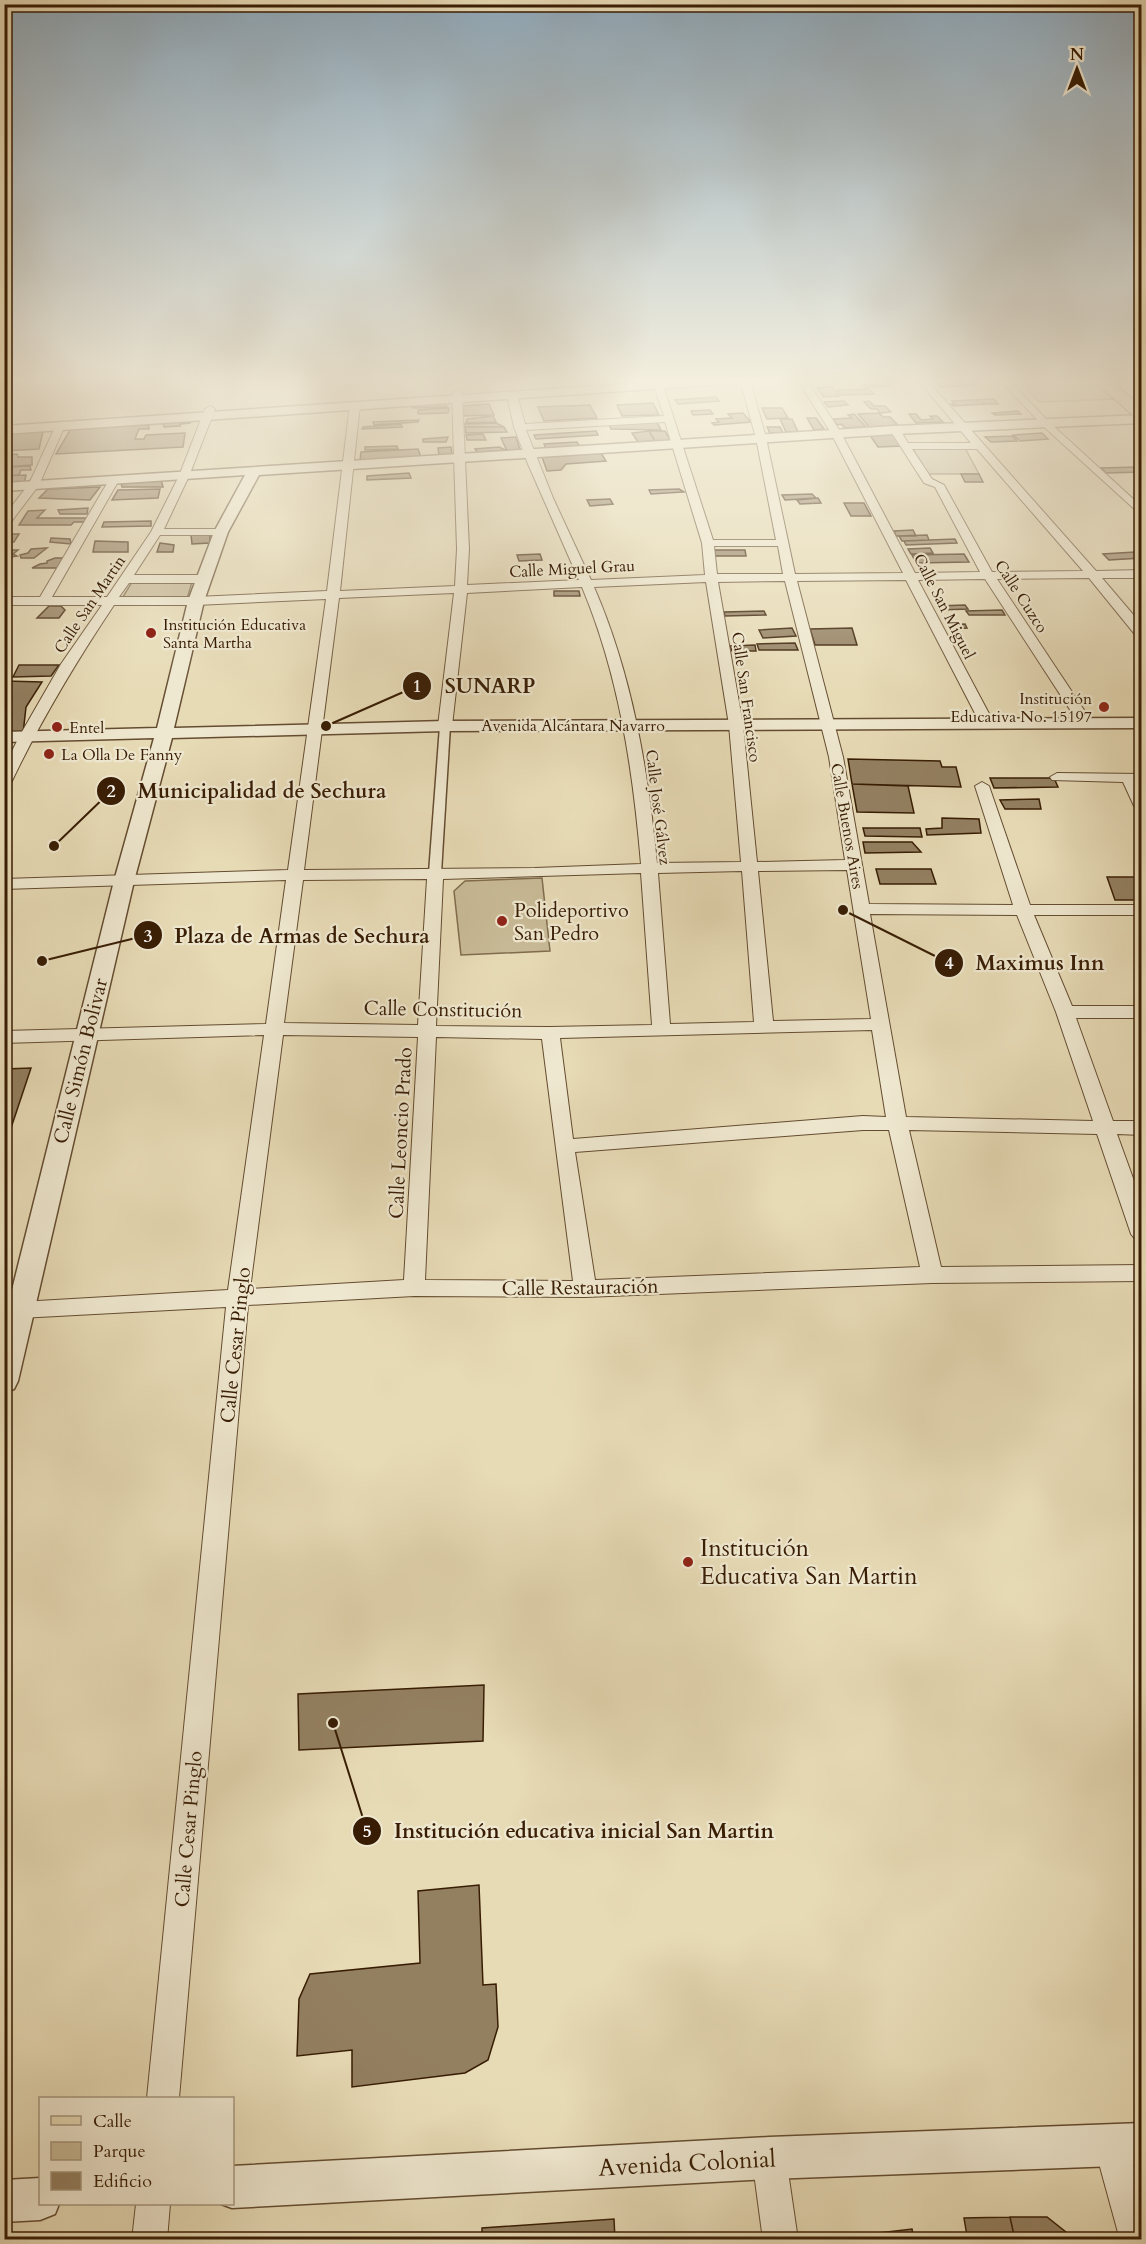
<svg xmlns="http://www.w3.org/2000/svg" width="1146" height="2244" viewBox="0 0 1146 2244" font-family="Cardo,serif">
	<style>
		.green { fill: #c9bb98; stroke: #806c4e; stroke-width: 1.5 }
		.building { fill: #938061; stroke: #381d04; stroke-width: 1.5 }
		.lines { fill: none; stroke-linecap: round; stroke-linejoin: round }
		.pedestrian-casing { stroke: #644c30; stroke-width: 3 }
		.minor-casing { stroke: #644c30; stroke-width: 2 }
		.tertiary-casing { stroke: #644c30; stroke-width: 3 }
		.primary-casing { stroke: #381d04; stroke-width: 2 }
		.pedestrian { fill: #efe8d0; fill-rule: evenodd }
		.minor { fill: #efe8d0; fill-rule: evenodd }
		.tertiary { fill: #efe8d0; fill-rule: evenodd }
		.primary { fill: #e7dbb6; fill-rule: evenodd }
		.poi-dot { fill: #8f2418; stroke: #efe8d0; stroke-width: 2 }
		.labels { text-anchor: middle; stroke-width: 4.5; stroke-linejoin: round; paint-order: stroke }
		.far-street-label { font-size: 16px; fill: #381d04; stroke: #efe8d0 }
		.far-poi-label { font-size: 16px; fill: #381d04; stroke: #efe8d0; text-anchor: start }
		.poi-label { font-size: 20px; fill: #381d04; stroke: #efe8d0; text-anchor: start }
		.street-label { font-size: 20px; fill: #381d04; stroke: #efe8d0 }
		.near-poi-label { font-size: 24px; fill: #381d04; stroke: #efe8d0; text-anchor: start }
		.near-street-label { font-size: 24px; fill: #381d04; stroke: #efe8d0 }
		.leader { fill: none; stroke: #381d04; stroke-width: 2 }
		.callout-dot { fill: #381d04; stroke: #efe8d0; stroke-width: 2 }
		.mark-label { font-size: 18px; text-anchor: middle; font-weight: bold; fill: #fff }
		.callout-label { font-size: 21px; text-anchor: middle; font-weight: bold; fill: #381d04; stroke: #efe8d0; stroke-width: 4.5; stroke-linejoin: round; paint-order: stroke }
	</style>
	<rect width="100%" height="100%" fill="#e7dbb6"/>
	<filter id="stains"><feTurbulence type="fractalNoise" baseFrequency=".00333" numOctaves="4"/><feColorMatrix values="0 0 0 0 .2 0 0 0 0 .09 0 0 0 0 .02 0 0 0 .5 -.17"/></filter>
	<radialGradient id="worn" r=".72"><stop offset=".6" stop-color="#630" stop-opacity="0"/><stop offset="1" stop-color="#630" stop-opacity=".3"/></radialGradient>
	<!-- green -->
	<path class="green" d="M 1017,379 L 1092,379 L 1117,399 L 1039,402 Z
		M 912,448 L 965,448 L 979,474 L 928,474 Z
		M 132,582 L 192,582 L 187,599 L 121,600 Z
		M 542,878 L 550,951 L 461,955 L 454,891 L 465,881 Z"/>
	<!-- building -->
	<path class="building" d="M 856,379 L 884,379 L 891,386 L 864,387 Z
		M 932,379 L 971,381 L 976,385 L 940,387 Z
		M 832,387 L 839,396 L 824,397 L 817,388 Z
		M 869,389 L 874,394 L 841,395 L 837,390 Z
		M 716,397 L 719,401 L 678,404 L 675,400 Z
		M 994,399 L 998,404 L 986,404 L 983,402 L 985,404 L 953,406 L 951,404 L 955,404 L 952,401 Z
		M 442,401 L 447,407 L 413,408 L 408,404 Z
		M 844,401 L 848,405 L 828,407 L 824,402 Z
		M 869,401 L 874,406 L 885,406 L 891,412 L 880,413 L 877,409 L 871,409 L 864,402 Z
		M 653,403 L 659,415 L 622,416 L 617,405 Z
		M 489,404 L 494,415 L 464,416 L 462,406 Z
		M 590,405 L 597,418 L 544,421 L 538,407 Z
		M 449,408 L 448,413 L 418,414 L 418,410 Z
		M 762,408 L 782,408 L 788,418 L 767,419 Z
		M 710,410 L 713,414 L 693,415 L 691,411 Z
		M 1018,411 L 1021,414 L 995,415 L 992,413 Z
		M 743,413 L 751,422 L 714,425 L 712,423 L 719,422 L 716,419 L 732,418 L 728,414 Z
		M 879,413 L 883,417 L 890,417 L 898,425 L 869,427 L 858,414 Z
		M 854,414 L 866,427 L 845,428 L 841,424 L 837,425 L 833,419 L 852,418 L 848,415 Z
		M 909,414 L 916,414 L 921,420 L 933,419 L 930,416 L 937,416 L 943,422 L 916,423 Z
		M 493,416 L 496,422 L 466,423 L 467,419 Z
		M 807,418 L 816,418 L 824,429 L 814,430 Z
		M 780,419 L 792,419 L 798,432 L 786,432 Z
		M 190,420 L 190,423 L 180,424 L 180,426 L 164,427 L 163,423 Z
		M 419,420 L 418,422 L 374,425 L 373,422 Z
		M 148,421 L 149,429 L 139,429 L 135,439 L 144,439 L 146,435 L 185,433 L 183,447 L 56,454 L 73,425 Z
		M 657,422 L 661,430 L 611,429 L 609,424 Z
		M 496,423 L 504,427 L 465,427 L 463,424 Z
		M 401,424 L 402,427 L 362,429 L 363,427 Z
		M 44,427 L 39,449 L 4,451 L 4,431 Z
		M 465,427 L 504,427 L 507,432 L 466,433 Z
		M 767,427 L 780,427 L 783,433 L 770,433 Z
		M 596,431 L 598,435 L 536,439 L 534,435 Z
		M 649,431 L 665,431 L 671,441 L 655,441 Z
		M 649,431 L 655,441 L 638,442 L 632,433 Z
		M 893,433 L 902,446 L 878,447 L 869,434 Z
		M 1042,433 L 1048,439 L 1020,441 L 1013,435 Z
		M 483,434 L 486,440 L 467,440 L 466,435 Z
		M 1012,436 L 1017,441 L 991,442 L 985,437 Z
		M 448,437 L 446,442 L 423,442 L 423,439 Z
		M 516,437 L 520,450 L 507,451 L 501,438 Z
		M 577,442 L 580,447 L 546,449 L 544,444 Z
		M 397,446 L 398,449 L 365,450 L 365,447 Z
		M 451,447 L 452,455 L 439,456 L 438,448 Z
		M 499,447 L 507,451 L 477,452 L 475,449 Z
		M 418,449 L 421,457 L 360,461 L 361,452 Z
		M 601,453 L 606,461 L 566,464 L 561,470 L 547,471 L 542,457 Z
		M 17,454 L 18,457 L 32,457 L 32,465 L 4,467 L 4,455 Z
		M 30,466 L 31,470 L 21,470 L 19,475 L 4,476 L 6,467 Z
		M 1138,467 L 1142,472 L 1106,473 L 1101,468 Z
		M 409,473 L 411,478 L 367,480 L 367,476 Z
		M 961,474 L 979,474 L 983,482 L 965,482 Z
		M 26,475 L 24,484 L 4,486 L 4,476 Z
		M 161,480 L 163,487 L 122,487 L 121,483 Z
		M 100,487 L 90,500 L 39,498 L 48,489 Z
		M 160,489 L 158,498 L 112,500 L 118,490 Z
		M 679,489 L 684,492 L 651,494 L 649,490 Z
		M 812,494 L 816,498 L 785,500 L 782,495 Z
		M 818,498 L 821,503 L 800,504 L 797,500 Z
		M 610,499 L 613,504 L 590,506 L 587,500 Z
		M 844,503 L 864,503 L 871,516 L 851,516 Z
		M 88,508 L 87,514 L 60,514 L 58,510 Z
		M 45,510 L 37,518 L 86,518 L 84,522 L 74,522 L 71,525 L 19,525 L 28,511 Z
		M 151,521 L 151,526 L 102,527 L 104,522 Z
		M 913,530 L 916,536 L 896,536 L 894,531 Z
		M 5,534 L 19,534 L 14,542 L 4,542 Z
		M 191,535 L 210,535 L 210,543 L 192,544 Z
		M 927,535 L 929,540 L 902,541 L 899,536 Z
		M 51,538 L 70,539 L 71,544 L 50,542 Z
		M 955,539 L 957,543 L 906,545 L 904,541 Z
		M 95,541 L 128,542 L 128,552 L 93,552 Z
		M 160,543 L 174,545 L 173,552 L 157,552 Z
		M 47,548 L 34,558 L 21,558 L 20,555 L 28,553 L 31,549 Z
		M 930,548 L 933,553 L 911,554 L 908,549 Z
		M 4,550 L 18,550 L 13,554 L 17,556 L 4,558 Z
		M 714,550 L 745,550 L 746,556 L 715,556 Z
		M 1135,552 L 1141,558 L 1109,560 L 1103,554 Z
		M 540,554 L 542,560 L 519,561 L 517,555 Z
		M 964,554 L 969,562 L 916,563 L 912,555 Z
		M 55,558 L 63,558 L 58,568 L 32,568 L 40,564 L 47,563 L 47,561 Z
		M 554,591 L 579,591 L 580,596 L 554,596 Z
		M 965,605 L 968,609 L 939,610 L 937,606 Z
		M 49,606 L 61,606 L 65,610 L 59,618 L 37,618 Z
		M 1002,610 L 1005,615 L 969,615 L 966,611 Z
		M 764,611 L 766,615 L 725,616 L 724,612 Z
		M 965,624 L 967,628 L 950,629 L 947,625 Z
		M 792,628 L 796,636 L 763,638 L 759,630 Z
		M 852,628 L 857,645 L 815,645 L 810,629 Z
		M 795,643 L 798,650 L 759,650 L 757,644 Z
		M 755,645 L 756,651 L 732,651 L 730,646 Z
		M 19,665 L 59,665 L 51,676 L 13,677 Z
		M 4,681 L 42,682 L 26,707 L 23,734 L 4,734 Z
		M 848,759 L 940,761 L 942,767 L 956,767 L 961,787 L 852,784 Z
		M 990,778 L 1054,778 L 1058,787 L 994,788 Z
		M 852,784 L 908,786 L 914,813 L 857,812 Z
		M 1039,799 L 1041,809 L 1005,809 L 1000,800 Z
		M 942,818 L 979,819 L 981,833 L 927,835 L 926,829 L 942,828 Z
		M 863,828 L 920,828 L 922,837 L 865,836 Z
		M 863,842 L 912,842 L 921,852 L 865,853 Z
		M 876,869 L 931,869 L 936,884 L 880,884 Z
		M 1107,877 L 1142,877 L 1142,900 L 1115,900 Z
		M 31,1068 L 4,1149 L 4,1069 Z
		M 484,1685 L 483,1741 L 299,1750 L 298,1694 Z
		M 479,1885 L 483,1985 L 496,1984 L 498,2027 L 488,2060 L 465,2073 L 352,2087 L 352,2050 L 297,2056 L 299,1999 L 310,1974 L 420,1963 L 418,1891 Z
		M 1010,2217 L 1047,2217 L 1076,2240 L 1015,2240 Z
		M 1010,2217 L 1015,2240 L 948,2240 L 948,2236 L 967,2236 L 964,2218 Z
		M 614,2219 L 615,2240 L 482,2240 L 482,2228 Z
		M 912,2229 L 914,2240 L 818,2240 Z"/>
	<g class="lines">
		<!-- pedestrian casing -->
		<g class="pedestrian-casing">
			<path id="pedestrian" d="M 445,723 L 450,726 L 441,873 L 435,877 L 429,873 L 440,726 Z"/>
		</g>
		<!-- minor casing -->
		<g class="minor-casing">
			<path id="minor" d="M 661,379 L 713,540 L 776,540 L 756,438 L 740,380 L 750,380 L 766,438 L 795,574 L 903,573 L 831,433 L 797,379 L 806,379 L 841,433 L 915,573 L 980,572 L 935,487 L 924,483 L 890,430 L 899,428 L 908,443 L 971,443 L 917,379 L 926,379 L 1096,571 L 1142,570 L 1142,578 L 1102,578 L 1142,625 L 1142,638 L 1137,637 L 1089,578 L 997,579 L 1092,722 L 1085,726 L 1078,722 L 985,579 L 918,580 L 994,723 L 987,727 L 980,723 L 906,580 L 797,581 L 843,757 L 869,904 L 1013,905 L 975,786 L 982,782 L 989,786 L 1030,905 L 1142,905 L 1142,915 L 1034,915 L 1072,1006 L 1142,1006 L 1142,1018 L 1076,1018 L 1113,1121 L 1142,1121 L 1142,1135 L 1117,1134 L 1142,1203 L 1142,1241 L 1135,1239 L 1131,1234 L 1097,1134 L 909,1130 L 941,1267 L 1142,1265 L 1142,1281 L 932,1283 L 585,1297 L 414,1296 L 248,1305 L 179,2098 L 147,2098 L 226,1307 L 20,1318 L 12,1316 L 9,1310 L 12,1304 L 20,1302 L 228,1290 L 264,1035 L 4,1043 L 4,1031 L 266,1024 L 286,880 L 4,889 L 4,879 L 288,870 L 326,599 L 196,605 L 114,605 C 76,662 41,720 11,783 L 4,787 L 4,767 L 19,737 L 61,664 L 102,605 L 4,605 L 4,597 L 40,597 L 109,480 L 114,477 L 119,480 L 52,597 L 107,597 L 151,532 L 179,476 L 205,409 L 210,406 L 215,409 L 189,476 L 164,529 L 221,529 L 227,532 L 221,535 L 160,535 L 134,575 L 204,575 L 210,579 L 204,583 L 129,583 L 119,597 L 196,597 L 327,591 L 350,405 L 355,402 L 360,405 L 340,591 L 455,586 L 457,549 L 452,393 L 457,390 L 462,393 L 469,549 L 467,585 L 579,580 L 528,464 L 514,427 L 507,395 L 512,392 L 517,395 L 525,424 L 664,416 L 652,380 ZM 665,422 L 702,543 L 705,575 L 591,580 L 553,498 L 526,430 ZM 912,449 L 977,449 L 1083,571 L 992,572 L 944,485 L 932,479 ZM 714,546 L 778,546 L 783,574 L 717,574 ZM 785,581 L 829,757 L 845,860 L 757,862 L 743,725 L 718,582 ZM 706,582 L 729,725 L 741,862 L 657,863 C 648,769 632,674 594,587 ZM 582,587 C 619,675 633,770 641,864 L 535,868 L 304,870 L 339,598 L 454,593 L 438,726 L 445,730 L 452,726 L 467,593 ZM 847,870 L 871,1019 L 773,1021 L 758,871 ZM 742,871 L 754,1022 L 670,1024 L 658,873 ZM 641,873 L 652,1025 L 550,1027 L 436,1026 L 443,879 ZM 427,879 L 418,1025 L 284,1023 L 303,880 ZM 870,914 L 1017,915 L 1056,1012 L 1093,1121 L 906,1117 ZM 872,1030 L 886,1117 L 863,1116 L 573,1139 L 560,1038 ZM 283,1035 L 418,1037 L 404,1280 L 250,1289 ZM 436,1037 L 542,1039 L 573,1281 L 425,1280 ZM 863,1130 L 889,1130 L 920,1267 L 595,1280 L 575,1152 Z
				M 999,379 L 1008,379 L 1049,422 L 1142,507 L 1142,516 L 1043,426 Z
				M 57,423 L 65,425 L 39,485 L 8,526 L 4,527 L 4,516 L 29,484 Z
				M 1057,773 L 1142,774 L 1142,782 L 1138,782 L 1142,789 L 1142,810 L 1134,806 L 1123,782 L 1052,780 L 1050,777 Z
				M 1111,2128 L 1123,2133 L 1142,2192 L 1142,2240 L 1120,2240 L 1094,2145 L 1099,2133 Z
				M 769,2141 L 781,2146 L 786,2158 L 798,2240 L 763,2240 L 752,2158 L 757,2146 Z
				M 136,2204 L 170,2204 L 167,2240 L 132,2240 Z"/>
		</g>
		<!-- tertiary casing -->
		<g class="tertiary-casing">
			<path id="tertiary" d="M 699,379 L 759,379 L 753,382 L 4,434 L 4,426 Z
				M 1142,415 L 1142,423 L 895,434 L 259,475 L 228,532 L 204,601 L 174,728 L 445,721 L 1142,718 L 1142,728 L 445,731 L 172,738 L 134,881 L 18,1381 L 14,1389 L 4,1392 L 4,1322 L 114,881 L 154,738 L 4,742 L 4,732 L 157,728 L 188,601 L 214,532 L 245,475 L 4,491 L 4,483 L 895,426 Z
				M 1142,2123 L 1142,2165 L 769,2179 L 232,2208 L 221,2204 L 232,2204 L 232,2166 L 769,2137 Z
				M 40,2178 L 40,2204 L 59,2204 L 55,2214 L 40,2220 L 4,2222 L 4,2180 Z"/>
		</g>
		<!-- primary casing -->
		<g class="primary-casing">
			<path id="primary" d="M 1092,379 L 1108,379 L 1142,407 L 1142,420 L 1136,418 Z"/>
		</g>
		<!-- pedestrian -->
		<use href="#pedestrian" class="pedestrian"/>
		<!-- minor -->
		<use href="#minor" class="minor"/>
		<!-- tertiary -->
		<use href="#tertiary" class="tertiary"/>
		<!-- primary -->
		<use href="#primary" class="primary"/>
	</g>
	<!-- sky -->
	<linearGradient id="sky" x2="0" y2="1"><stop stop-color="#90aabc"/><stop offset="0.55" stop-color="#f4efde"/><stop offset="1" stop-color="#f4efde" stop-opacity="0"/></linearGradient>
	<rect width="1146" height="693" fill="url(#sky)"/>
	<!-- markers -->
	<g class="poi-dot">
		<circle cx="151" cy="633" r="6"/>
		<circle cx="1104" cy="707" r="6"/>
		<circle cx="57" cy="727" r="6"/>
		<circle cx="49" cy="754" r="6"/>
		<circle cx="502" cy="921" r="6"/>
		<circle cx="688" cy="1562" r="6"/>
	</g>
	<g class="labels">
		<!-- far-street labels -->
		<g class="far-street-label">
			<text transform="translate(572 568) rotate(-3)" y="6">Calle Miguel Grau</text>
			<text transform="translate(1022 596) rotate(57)" y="6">Calle Cuzco</text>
			<text transform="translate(89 604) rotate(-56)" y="6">Calle San Martin</text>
			<text transform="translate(945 606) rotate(63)" y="6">Calle San Miguel</text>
			<text transform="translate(747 697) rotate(82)" y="6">Calle San Francisco</text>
			<text x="573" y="731">Avenida Alcántara Navarro</text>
			<text transform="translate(659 807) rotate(83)" y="6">Calle José Gálvez</text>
			<text transform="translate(848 826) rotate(80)" y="6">Calle Buenos Aires</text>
		</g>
		<!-- far-poi labels -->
		<g class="far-poi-label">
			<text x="163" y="630">Institución Educativa<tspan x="163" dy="18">Santa Martha</tspan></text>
			<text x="1092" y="704" text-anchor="end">Institución<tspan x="1092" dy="18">Educativa No. 15197</tspan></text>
			<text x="69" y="733">Entel</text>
			<text x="61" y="760">La Olla De Fanny</text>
		</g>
		<!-- poi labels -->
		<g class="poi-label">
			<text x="514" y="917">Polideportivo<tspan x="514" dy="23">San Pedro</tspan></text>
		</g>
		<!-- street labels -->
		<g class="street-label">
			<text transform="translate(443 1009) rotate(1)" y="7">Calle Constitución</text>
			<text transform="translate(80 1061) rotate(-76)" y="7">Calle Simón Bolivar</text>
			<text transform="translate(400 1133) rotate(-87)" y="7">Calle Leoncio Prado</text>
			<text transform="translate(580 1287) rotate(-1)" y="7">Calle Restauración</text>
			<text transform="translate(235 1345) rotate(-84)" y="7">Calle Cesar Pinglo</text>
			<text transform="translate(188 1829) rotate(-85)" y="7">Calle Cesar Pinglo</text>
		</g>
		<!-- near-poi labels -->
		<g class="near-poi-label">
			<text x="700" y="1556">Institución<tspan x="700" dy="28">Educativa San Martin</tspan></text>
		</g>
		<!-- near-street labels -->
		<g class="near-street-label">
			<text transform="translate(687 2163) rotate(-3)" y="8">Avenida Colonial</text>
		</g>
	</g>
	<!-- callouts -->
	<path class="leader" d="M326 726L417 686M54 846L111 791M42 961L148 935M843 910L949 963M333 1723L367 1831"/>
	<g class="callout-dot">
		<circle cx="326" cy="726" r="6"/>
		<circle cx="54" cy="846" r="6"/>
		<circle cx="42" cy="961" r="6"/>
		<circle cx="843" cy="910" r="6"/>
		<circle cx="333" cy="1723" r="6"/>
		<circle cx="417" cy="686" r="15"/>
		<circle cx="111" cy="791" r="15"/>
		<circle cx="148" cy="935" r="15"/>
		<circle cx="949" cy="963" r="15"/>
		<circle cx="367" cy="1831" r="15"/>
	</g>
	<g class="mark-label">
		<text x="417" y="692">1</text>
		<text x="111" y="797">2</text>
		<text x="148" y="942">3</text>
		<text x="949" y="969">4</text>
		<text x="367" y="1837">5</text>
	</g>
	<g class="callout-label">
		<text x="490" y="693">SUNARP</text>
		<text x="262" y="798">Municipalidad de Sechura</text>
		<text x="302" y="943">Plaza de Armas de Sechura</text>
		<text x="1040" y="970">Maximus Inn</text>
		<text x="584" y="1838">Institución educativa inicial San Martin</text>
	</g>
	<!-- margin -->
	<rect width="1146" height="2244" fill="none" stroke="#e7dbb6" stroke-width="24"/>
	<rect x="6" y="6" width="1134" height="2232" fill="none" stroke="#381d04" stroke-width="3"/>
	<rect x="12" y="12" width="1122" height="2220" fill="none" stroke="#381d04" stroke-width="1.5"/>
	<!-- legend -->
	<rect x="39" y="2097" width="195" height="108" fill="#efe8d0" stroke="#a6977e" stroke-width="1.5"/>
	<rect x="51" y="2116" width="30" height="9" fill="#e7dbb6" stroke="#a6977e" stroke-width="1.5"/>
	<text x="93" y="2127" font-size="18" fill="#381d04">Calle</text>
	<rect x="51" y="2142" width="30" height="18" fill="#c9bb98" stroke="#a6977e" stroke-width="1.5"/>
	<text x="93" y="2157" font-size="18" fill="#381d04">Parque</text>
	<rect x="51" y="2172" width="30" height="18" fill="#938061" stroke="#a6977e" stroke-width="1.5"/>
	<text x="93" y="2187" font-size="18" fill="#381d04">Edificio</text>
	<!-- north arrow -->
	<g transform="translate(1077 69)" stroke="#efe8d0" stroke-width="4.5" paint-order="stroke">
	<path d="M0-4.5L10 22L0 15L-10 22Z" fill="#381d04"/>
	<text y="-9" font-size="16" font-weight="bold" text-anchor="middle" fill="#381d04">N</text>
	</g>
	<rect width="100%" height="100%" filter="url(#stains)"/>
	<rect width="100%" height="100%" fill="url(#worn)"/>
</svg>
